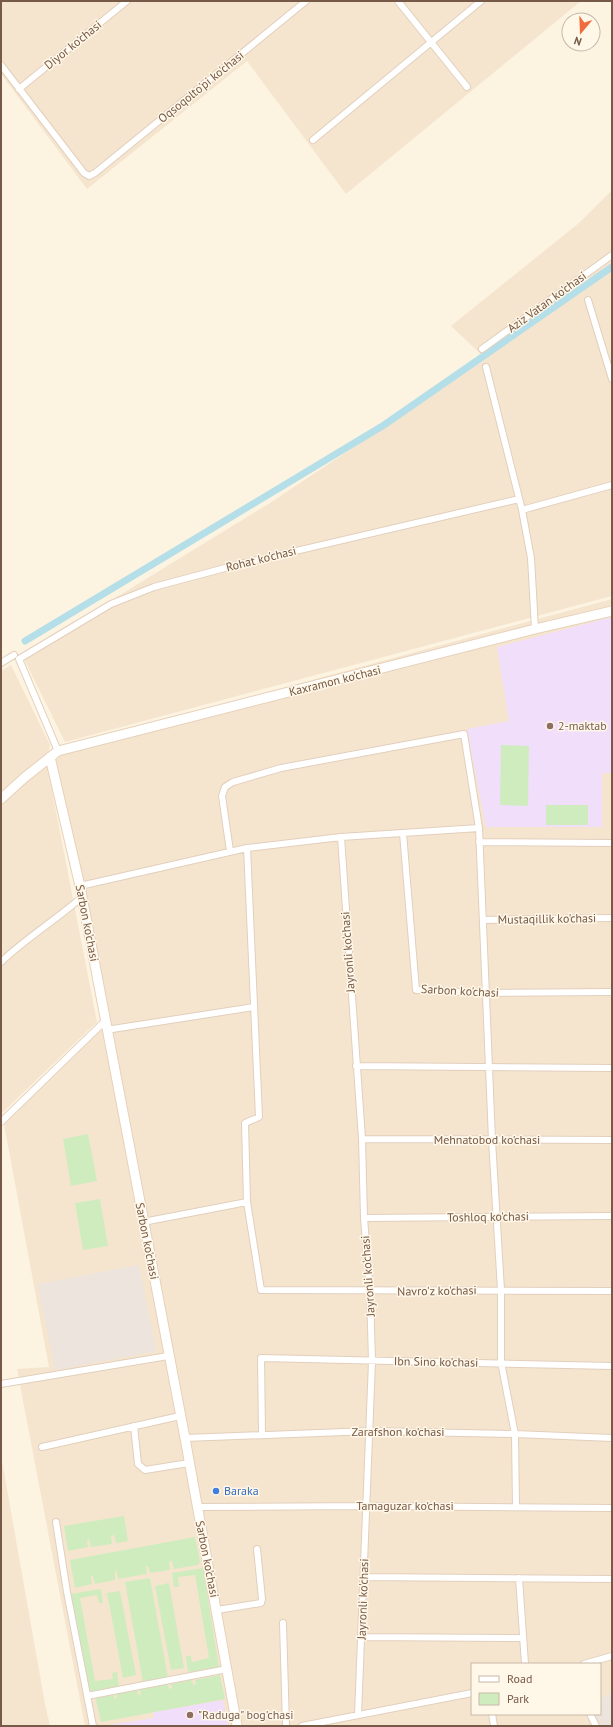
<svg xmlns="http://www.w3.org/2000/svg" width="613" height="1727" viewBox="0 0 613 1727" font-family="'PT Sans',sans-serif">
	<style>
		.residential { fill: #f5e5cf; fill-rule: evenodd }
		.industrial { fill: #ece4dd }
		.education { fill: #f0defa }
		.green { fill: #cfecbf }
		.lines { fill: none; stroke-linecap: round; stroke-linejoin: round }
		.canal { stroke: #b5dfe8; stroke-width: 7 }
		.street-casing { stroke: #e2cfbc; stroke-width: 8 }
		.secondary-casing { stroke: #e7d1ba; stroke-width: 11 }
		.street { stroke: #fff; stroke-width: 6 }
		.secondary { stroke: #fff; stroke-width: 9 }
		.education-dot { fill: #8d6e63; stroke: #fff7e8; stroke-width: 1.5 }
		.shop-dot { fill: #3f7fe0; stroke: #fff7e8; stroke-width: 1.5 }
		.labels { text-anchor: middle; stroke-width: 3; stroke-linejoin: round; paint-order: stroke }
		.street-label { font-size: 12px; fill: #765946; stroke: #fff7e8 }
		.education-label { font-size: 12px; fill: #785e54; stroke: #fff7e8; text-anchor: start }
		.shop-label { font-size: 12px; fill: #366cbe; stroke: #fff7e8; text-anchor: start }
	</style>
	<rect width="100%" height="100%" fill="#fdf3e1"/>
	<!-- residential -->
	<path class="residential" d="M 1,1 L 581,1 L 346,194 L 247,61 L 87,189 L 1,74 Z
		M 612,190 L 612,596 L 65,742 L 22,655 L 270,503 L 486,359 L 451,326 L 579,223 Z
		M 612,599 L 612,1726 L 85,1726 L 17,1369 L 49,1367 L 4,1124 L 104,1026 L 51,769 L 49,751 L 47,765 L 97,1022 L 1,1114 L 1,671 L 11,665 L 50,745 L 49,751 ZM 472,1664 L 600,1664 L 600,1714 L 472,1714 Z
		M 1,1455 L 45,1704 L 50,1726 L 1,1726 Z"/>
	<!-- industrial -->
	<path class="industrial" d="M 139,1265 L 156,1351 L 55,1370 L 38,1284 Z
		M 612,1693 L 612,1726 L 600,1726 L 594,1714 L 600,1714 L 600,1699 Z"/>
	<!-- education -->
	<path class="education" d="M 612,617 L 612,773 L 602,773 L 602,827 L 486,827 L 467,729 L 509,721 L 497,647 Z
		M 223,1700 L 228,1726 L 102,1726 L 154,1718 L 154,1712 Z"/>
	<!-- green -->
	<path class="green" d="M 501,745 L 529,746 L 528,806 L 500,805 Z
		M 546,805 L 588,805 L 588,825 L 546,825 Z
		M 88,1134 L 97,1181 L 71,1186 L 63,1139 Z
		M 100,1199 L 108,1246 L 83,1250 L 75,1203 Z
		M 124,1516 L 128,1541 L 116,1543 L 114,1535 L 111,1536 L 112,1544 L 91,1547 L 89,1539 L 87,1540 L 88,1547 L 68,1551 L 64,1526 Z
		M 195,1537 L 200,1561 L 198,1565 L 174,1569 L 172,1561 L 169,1562 L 170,1570 L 150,1573 L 148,1566 L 146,1566 L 147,1574 L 118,1579 L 117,1571 L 115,1572 L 115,1580 L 95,1584 L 93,1576 L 91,1576 L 92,1584 L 75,1588 L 70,1560 Z
		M 203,1568 L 219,1667 L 188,1672 L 186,1656 L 191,1656 L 192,1662 L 209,1658 L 195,1575 L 178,1577 L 179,1587 L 174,1587 L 172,1573 Z
		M 150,1578 L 168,1678 L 143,1682 L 125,1582 Z
		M 169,1583 L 184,1668 L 171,1670 L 155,1586 Z
		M 101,1589 L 103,1603 L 99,1603 L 97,1595 L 80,1598 L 95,1681 L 113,1679 L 112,1673 L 117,1672 L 119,1687 L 89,1693 L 70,1594 Z
		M 120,1591 L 136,1675 L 123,1678 L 107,1593 Z
		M 220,1675 L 225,1699 L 101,1722 L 95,1696 L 113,1693 L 115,1699 L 117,1699 L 116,1692 L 137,1689 L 138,1695 L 141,1694 L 139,1688 L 168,1684 L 169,1689 L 172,1688 L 171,1684 L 192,1680 L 193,1685 L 196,1684 L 195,1680 Z"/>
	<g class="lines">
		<!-- canal -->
		<path class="canal" d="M 25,641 L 384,425 L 612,267"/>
		<!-- street casing -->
		<g class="street-casing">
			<path id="street" d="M 398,1 L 467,87
				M 1,65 L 84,173 L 89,176 L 95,173 L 306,1
				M 19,89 L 127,1
				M 313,140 L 481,1
				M 588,300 L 612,379
				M 482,349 L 612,255
				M 486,367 L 522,510 L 531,558 L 535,629
				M 522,510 L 612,485
				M 1,663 L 14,655
				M 58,751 L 19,659 L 111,604 L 154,587 L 240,564 L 519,499
				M 403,833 L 416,990 L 485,993 L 612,992
				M 341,837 L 362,1139 L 364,1218 L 370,1292 L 372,1361 L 358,1715
				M 479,842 L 612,843
				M 247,848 L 259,1117 L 245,1123 L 247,1202 L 261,1290 L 612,1291
				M 230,851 L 222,796 L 225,787 L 233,782 L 281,768 L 464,734 L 479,828 L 492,1140 L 501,1290 L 501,1362 L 515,1434 L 516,1507
				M 80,886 L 247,848 L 341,837 L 479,828
				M 483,920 L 612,918
				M 1,962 C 26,938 56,920 82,897
				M 106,1030 L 254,1007
				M 356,1066 L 612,1068
				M 1,1122 L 105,1021
				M 362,1139 L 612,1140
				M 364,1218 L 612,1216
				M 143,1222 L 247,1202
				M 1,1384 L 168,1356
				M 134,1426 L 138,1464 L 145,1470 L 189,1463
				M 262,1435 L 261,1358 L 612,1366
				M 185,1438 L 370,1431 L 515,1434 L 612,1438
				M 42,1447 L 180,1416
				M 197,1507 L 367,1506 L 612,1508
				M 56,1522 L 67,1592 L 93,1726
				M 364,1577 L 612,1579
				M 519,1578 L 525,1664
				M 217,1610 L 261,1603 L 262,1599 L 257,1549
				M 283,1623 L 286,1726
				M 361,1637 L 523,1638
				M 584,1664 L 612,1656
				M 87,1696 L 227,1669
				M 492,1714 L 494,1726
				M 590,1714 L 596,1726
				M 302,1726 L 472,1693"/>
		</g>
		<!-- secondary casing -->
		<g class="secondary-casing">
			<path id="secondary" d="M 50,757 L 80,886 L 185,1438 L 237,1726
				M 1,799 L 24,778 L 58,751 L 535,629 L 612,611"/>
		</g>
		<!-- street -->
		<use href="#street" class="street"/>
		<!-- secondary -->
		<use href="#secondary" class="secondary"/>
	</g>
	<!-- markers -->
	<g class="education-dot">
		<circle cx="550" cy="726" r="4"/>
		<circle cx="190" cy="1715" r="4"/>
	</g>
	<circle class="shop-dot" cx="216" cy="1491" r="4"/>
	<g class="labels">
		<!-- street labels -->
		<g class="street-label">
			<text transform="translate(73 45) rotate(-39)" y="4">Diyor ko'chasi</text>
			<text transform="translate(201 87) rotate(-39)" y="4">Oqsoqolto'pi ko'chasi</text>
			<text transform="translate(547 302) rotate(-36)" y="4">Aziz Vatan ko'chasi</text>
			<text transform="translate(261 559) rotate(-14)" y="4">Rohat ko'chasi</text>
			<text transform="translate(335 681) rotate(-14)" y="4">Kaxramon ko'chasi</text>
			<text transform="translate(547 919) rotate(-1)" y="4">Mustaqillik ko'chasi</text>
			<text transform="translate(87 923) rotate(79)" y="4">Sarbon ko'chasi</text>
			<text transform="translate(348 952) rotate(-94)" y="4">Jayronli ko'chasi</text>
			<text transform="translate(460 991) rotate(3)" y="4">Sarbon ko'chasi</text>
			<text x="487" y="1144">Mehnatobod ko'chasi</text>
			<text transform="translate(488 1217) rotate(-1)" y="4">Toshloq ko'chasi</text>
			<text transform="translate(147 1241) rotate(79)" y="4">Sarbon ko'chasi</text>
			<text transform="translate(368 1276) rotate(-94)" y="4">Jayronli ko'chasi</text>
			<text transform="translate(437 1291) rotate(-1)" y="4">Navro'z ko'chasi</text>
			<text transform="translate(436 1362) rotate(1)" y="4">Ibn Sino ko'chasi</text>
			<text x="398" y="1436">Zarafshon ko'chasi</text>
			<text x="405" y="1510">Tamaguzar ko'chasi</text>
			<text transform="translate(207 1559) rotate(79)" y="4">Sarbon ko'chasi</text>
			<text transform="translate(363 1599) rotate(-88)" y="4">Jayronli ko'chasi</text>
		</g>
		<!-- education labels -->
		<g class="education-label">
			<text x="558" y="730">2-maktab</text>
			<text x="198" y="1719">"Raduga" bog'chasi</text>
		</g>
		<!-- shop labels -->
		<g class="shop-label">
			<text x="224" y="1495">Baraka</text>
		</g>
	</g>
	<!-- border -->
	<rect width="613" height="1727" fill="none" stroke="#765946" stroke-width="4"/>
	<!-- legend -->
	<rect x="471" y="1663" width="130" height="52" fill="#fff7e8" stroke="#c8b8a7"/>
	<rect x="479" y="1676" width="20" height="6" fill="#ffffff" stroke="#c8b8a7"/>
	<text x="507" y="1683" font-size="12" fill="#765946">Road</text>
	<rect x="479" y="1693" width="20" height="12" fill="#cfecbf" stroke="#c8b8a7"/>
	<text x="507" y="1703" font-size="12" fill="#765946">Park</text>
	<!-- north arrow -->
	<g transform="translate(581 32) rotate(199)"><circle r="19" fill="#fff7e8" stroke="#c8b8a7"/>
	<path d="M0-3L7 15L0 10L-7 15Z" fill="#ef6c3f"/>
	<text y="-6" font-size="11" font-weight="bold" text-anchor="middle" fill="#765946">N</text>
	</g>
</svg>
